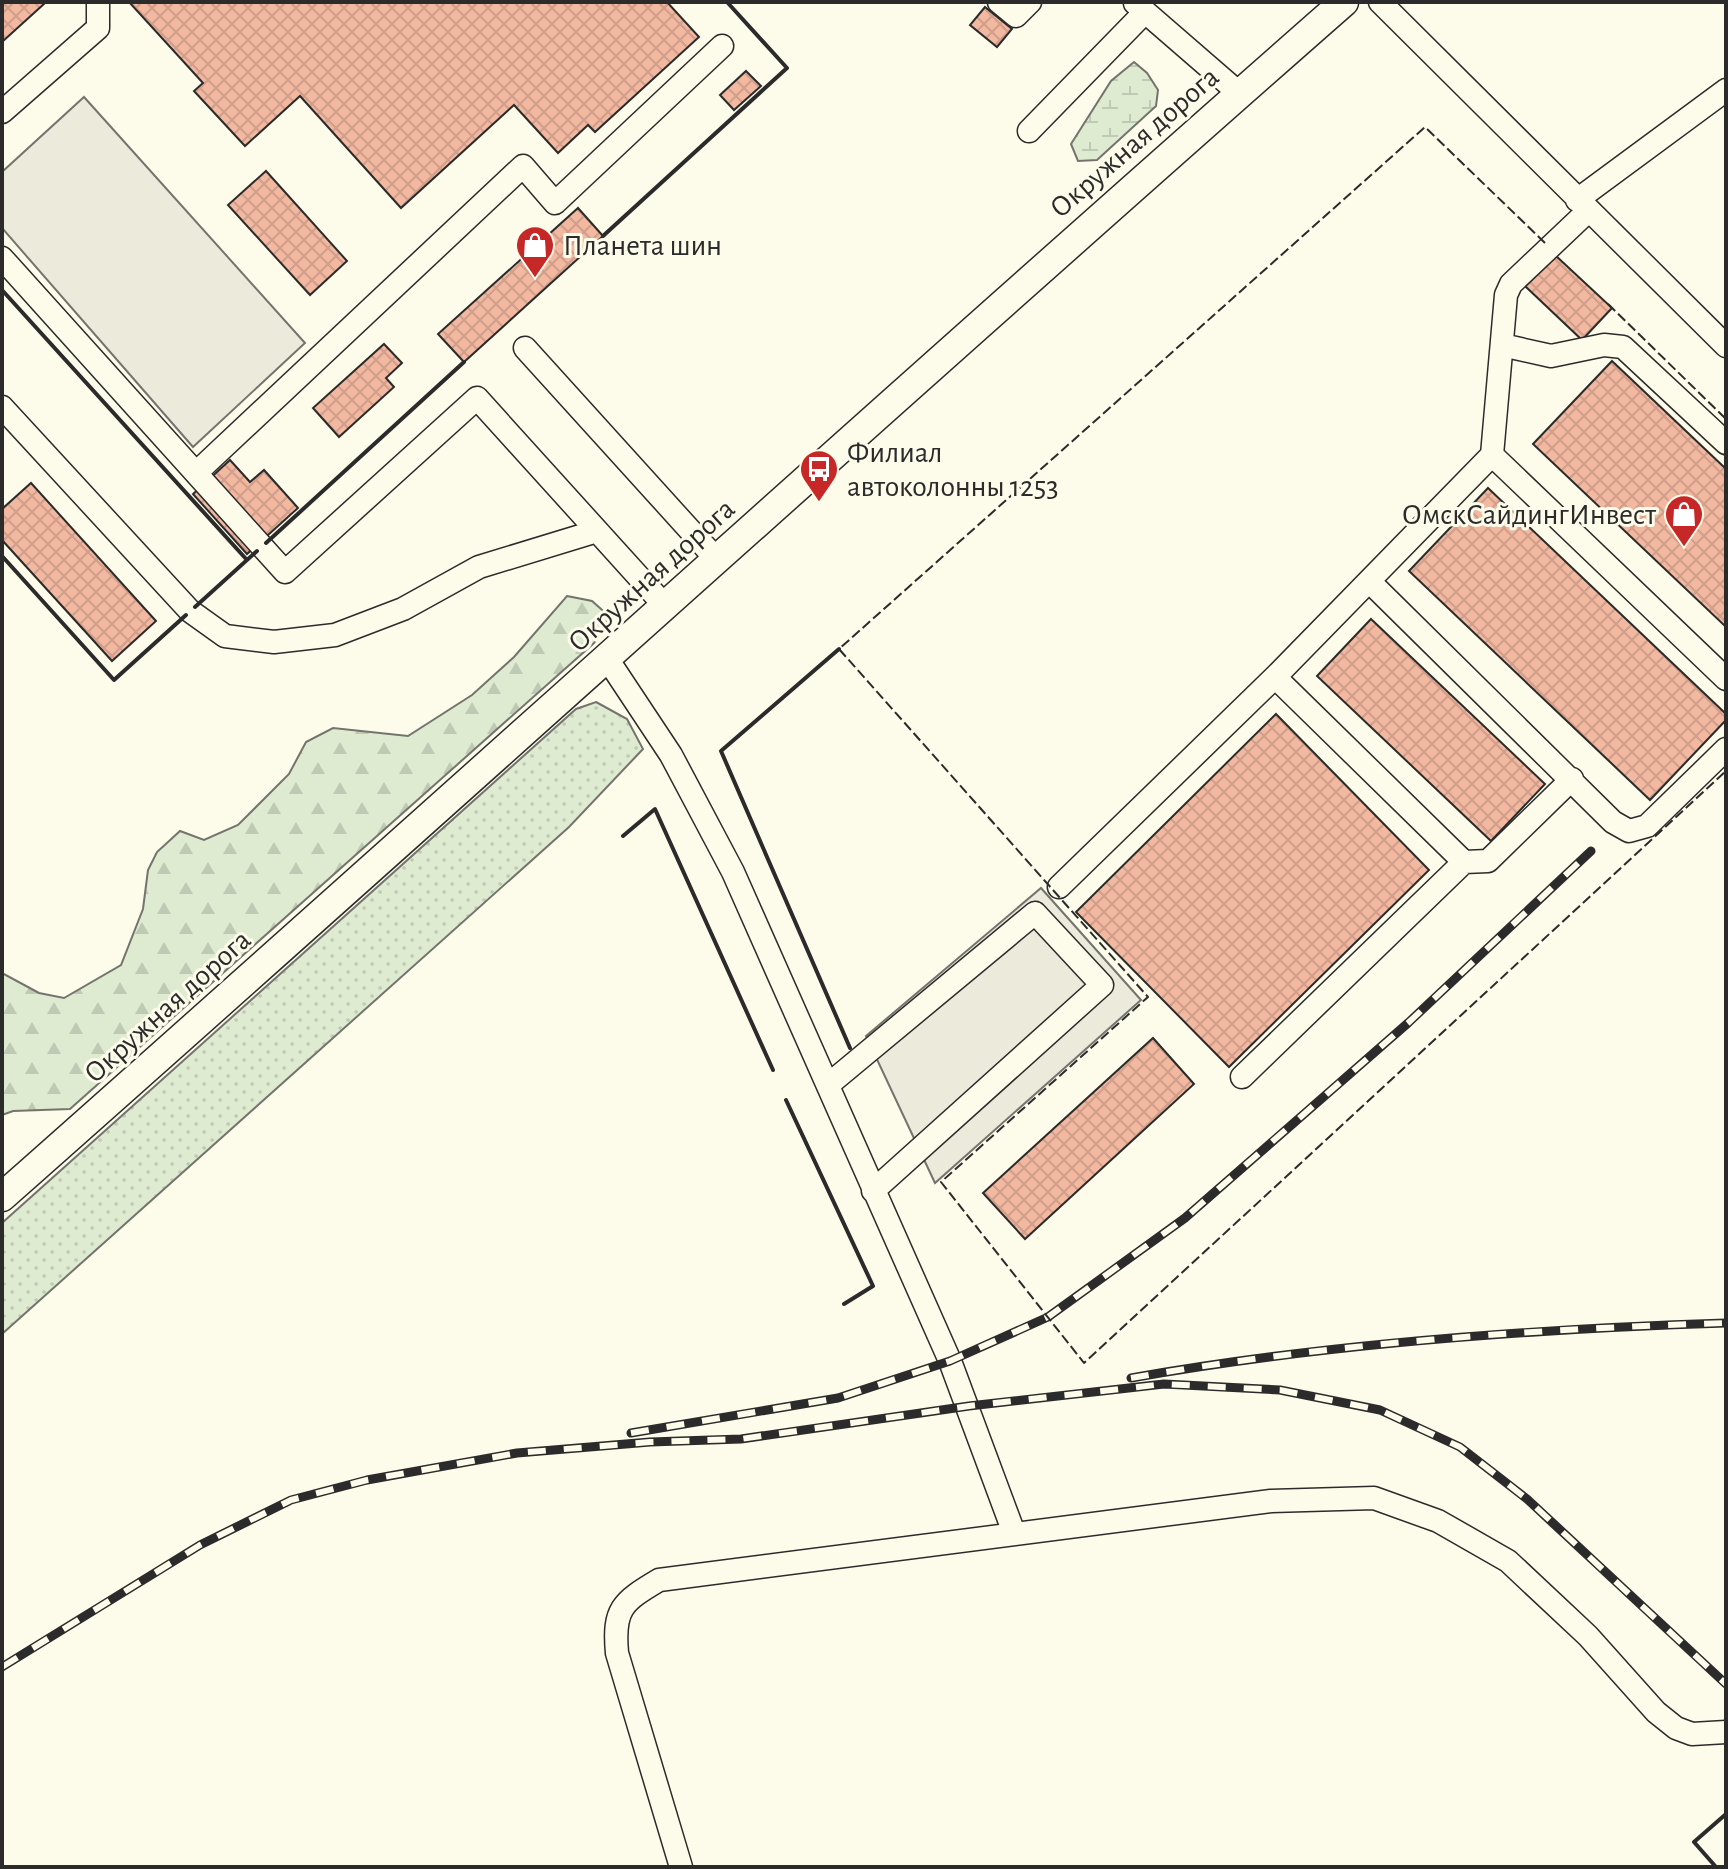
<svg xmlns="http://www.w3.org/2000/svg" width="1728" height="1869" viewBox="0 0 1728 1869" font-family="'Alegreya Sans',sans-serif">
	<style>
		.grass { fill: url(#grass-dots); stroke: #74746e; stroke-width: 2 }
		.forest { fill: url(#forest-firs); stroke: #74746e; stroke-width: 2 }
		.wetland { fill: url(#wetland-marsh); stroke: #74746e; stroke-width: 2 }
		.parking { fill: #eceadb; stroke: #74746e; stroke-width: 2 }
		.building { fill: url(#building-cross-hatch); stroke: #2b2b2b; stroke-width: 2 }
		.lines { fill: none; stroke-linecap: round; stroke-linejoin: round }
		.minor-casing { stroke: #2b2b2b; stroke-width: 25 }
		.major-casing { stroke: #2b2b2b; stroke-width: 31 }
		.minor { stroke: #fdfbea; stroke-width: 22 }
		.major { stroke: #fdfbea; stroke-width: 28 }
		.rail-casing { stroke: #2b2b2b; stroke-width: 9 }
		.rail { stroke: #fdfbea; stroke-width: 6; stroke-dasharray: 18; stroke-linecap: butt }
		.fence { stroke: #2b2b2b; stroke-width: 2; stroke-dasharray: 10 4; stroke-linecap: butt }
		.wall { stroke: #2b2b2b; stroke-width: 4 }
		.labels { text-anchor: middle; stroke-width: 6; stroke-linejoin: round; paint-order: stroke }
		.street-label { font-size: 30px; fill: #2b2b2b; stroke: #fdfbea }
		.poi-label { font-size: 30px; fill: #2b2b2b; stroke: #fdfbea; text-anchor: start }
	</style>
	<defs>
		<pattern id="grass-dots" width="8" height="8" patternUnits="userSpaceOnUse" patternTransform="scale(2)"><rect width="8" height="8" fill="#deebd1"/><path d="M2 2h.1M6 6h.1" fill="none" stroke="#bfcab4" stroke-width="1.8" stroke-linecap="round"/></pattern>
		<pattern id="forest-firs" width="22" height="20" patternUnits="userSpaceOnUse" patternTransform="scale(2)"><rect width="22" height="20" fill="#deebd1"/><path d="M5 1l3.5 6h-7zM16 11l3.5 6h-7z" fill="#bfcab4"/></pattern>
		<pattern id="wetland-marsh" width="20" height="14" patternUnits="userSpaceOnUse" patternTransform="scale(2)"><rect width="20" height="14" fill="#deebd1"/><path d="M1 5h8M5 5V1M11 12h8M15 12V8" fill="none" stroke="#bfcab4"/></pattern>
		<pattern id="building-cross-hatch" width="8" height="8" patternUnits="userSpaceOnUse" patternTransform="scale(2)"><rect width="8" height="8" fill="#f2b8a0"/><path d="M0 0l8 8M0 8l8-8" fill="none" stroke="#d09e8a"/></pattern>
	</defs>
	<rect width="100%" height="100%" fill="#fdfbea"/>
	<!-- grass -->
	<path class="grass" d="M 596,702 L 627,719 L 643,749 L 569,827 L 2,1334 L 2,1223 L 576,709 Z"/>
	<!-- forest -->
	<path class="forest" d="M 567,596 L 592,601 L 610,617 L 594,643 L 70,1109 L 13,1111 L 2,1115 L 2,973 L 39,993 L 64,998 L 121,965 L 143,909 L 148,870 L 157,852 L 180,831 L 204,840 L 238,825 L 289,774 L 306,742 L 333,728 L 408,736 L 472,695 L 514,657 Z"/>
	<!-- wetland -->
	<path class="wetland" d="M 1134,62 L 1147,73 L 1158,90 L 1156,106 L 1097,160 L 1078,161 L 1071,144 L 1111,81 Z"/>
	<!-- parking -->
	<path class="parking" d="M 84,97 L 305,343 L 193,447 L 2,228 L 2,172 Z
		M 1041,888 L 1141,1000 L 935,1183 L 866,1036 Z"/>
	<!-- building -->
	<path class="building" d="M 2,2 L 45,2 L 45,3 L 2,42 Z
		M 129,2 L 667,2 L 699,37 L 595,132 L 588,125 L 558,153 L 514,105 L 401,208 L 300,96 L 245,146 L 194,91 L 203,83 Z
		M 985,7 L 1012,29 L 997,47 L 970,25 Z
		M 746,71 L 761,86 L 734,110 L 720,95 Z
		M 266,171 L 347,261 L 310,295 L 228,205 Z
		M 578,208 L 603,236 L 464,362 L 438,334 Z
		M 1555,255 L 1612,308 L 1582,340 L 1525,286 Z
		M 384,344 L 402,363 L 386,378 L 394,387 L 339,437 L 313,408 Z
		M 1612,361 L 1726,469 L 1726,627 L 1533,444 Z
		M 230,460 L 250,482 L 264,470 L 298,508 L 247,554 L 193,494 Z
		M 31,483 L 156,621 L 112,661 L 2,540 L 2,509 Z
		M 1488,488 L 1726,714 L 1726,720 L 1650,800 L 1409,571 Z
		M 1371,619 L 1545,784 L 1491,841 L 1317,676 Z
		M 1276,714 L 1429,870 L 1229,1067 L 1076,912 Z
		M 1153,1038 L 1194,1084 L 1025,1239 L 983,1193 Z"/>
	<g class="lines">
		<!-- minor casing -->
		<g class="minor-casing">
			<path id="minor" d="M 999,2 L 1016,16 L 1030,2
				M 1380,2 L 1726,346
				M 1135,3 L 1240,94
				M 2,112 L 98,28 L 98,2
				M 1029,131 L 1145,12
				M 1577,200 L 1726,90
				M 1588,211 L 1511,284 L 1506,295 L 1492,455 L 1726,679
				M 2,258 L 285,572 L 477,398 L 666,607
				M 1502,345 L 1551,356 L 1604,345 L 1623,347 L 1726,443
				M 525,348 L 718,561
				M 2,407 L 190,611 L 225,636 L 274,642 L 335,635 L 403,609 L 479,567 L 597,531
				M 196,473 L 523,166 L 555,203 L 722,46
				M 1370,582 L 1613,822 L 1629,831 L 1647,826 L 1726,749
				M 608,660 L 671,755 L 733,872 L 950,1361 L 1014,1533
				M 1464,862 L 1488,861 L 1572,779
				M 1059,887 L 1275,677 L 1492,455
				M 1242,1077 L 1464,862 L 1275,677
				M 828,1085 L 1035,913 L 1102,985 L 873,1191
				M 681,1867 L 617,1653 C 613,1609 622,1602 659,1580 L 1271,1501 L 1374,1498 L 1438,1521 L 1508,1561 L 1588,1636 L 1656,1712 L 1676,1728 L 1692,1734 L 1726,1732"/>
		</g>
		<!-- major casing -->
		<g class="major-casing">
			<path id="major" d="M 2,1197 C 451,800 894,397 1344,2"/>
		</g>
		<!-- minor -->
		<use href="#minor" class="minor"/>
		<!-- major -->
		<use href="#major" class="major"/>
		<!-- rail casing -->
		<g class="rail-casing">
			<path id="rail" d="M 1131,1378 C 1323,1344 1531,1329 1726,1323
				M 631,1433 L 838,1398 L 950,1361 L 1048,1317 L 1185,1218 L 1408,1023 L 1591,851
				M 2,1667 L 200,1545 L 291,1500 L 367,1480 L 517,1453 L 650,1442 L 741,1439 L 969,1406 L 1164,1384 L 1280,1390 L 1380,1410 L 1460,1447 L 1527,1499 L 1726,1684"/>
		</g>
		<!-- rail -->
		<use href="#rail" class="rail"/>
		<!-- fence -->
		<path class="fence" d="M 1545,243 L 1425,127 L 839,649 L 1148,997 L 941,1182 L 1084,1363 L 1726,771
			M 1608,304 L 1726,419"/>
		<!-- wall -->
		<path class="wall" d="M 603,236 L 787,68 L 727,2
			M 2,290 L 247,560
			M 266,543 L 464,362
			M 2,556 L 114,680 L 186,615
			M 195,607 L 257,551
			M 839,649 L 721,751 L 850,1048
			M 623,836 L 655,809 L 773,1070
			M 786,1100 L 873,1286 L 844,1304
			M 1716,1867 L 1694,1842 L 1726,1814"/>
	</g>
	<!-- icons -->
	<defs>
		<g id="shop-pin" transform="scale(2)"><path d="M0 17L-7.5 6A9.5 9.5 0 1 1 7.5 6Z" fill="#c62828" stroke="#fdfbea"/><path d="M-5-2.5h2.3a2.7 3.5 0 0 1 5.4 0H5L5.5 6h-11ZM-1.5-2.5h3a1.5 2.3 0 0 0-3 0Z" fill="#fff"/></g>
		<g id="bus-pin" transform="scale(2)"><path d="M0 17L-7.5 6A9.5 9.5 0 1 1 7.5 6Z" fill="#c62828" stroke="#fdfbea"/><path d="M-5-6H5V4H4V6H2V4H-2V6H-4V4H-5ZM-3.5-4V0h7V-4ZM-3.5 1.2v1.5H-2V1.2ZM2 1.2v1.5H3.5V1.2Z" fill="#fff"/></g>
	</defs>
	<g fill-rule="evenodd">
		<use href="#shop-pin" x="535" y="245"/>
		<use href="#bus-pin" x="819" y="469"/>
		<use href="#shop-pin" x="1684" y="514"/>
	</g>
	<g class="labels">
		<!-- street labels -->
		<g class="street-label">
			<text transform="translate(1134 142) rotate(-41)" y="10">Окружная дорога</text>
			<text transform="translate(651 575) rotate(-42)" y="10">Окружная дорога</text>
			<text transform="translate(167 1006) rotate(-42)" y="10">Окружная дорога</text>
		</g>
		<!-- poi labels -->
		<g class="poi-label">
			<text x="563" y="255">Планета шин</text>
			<text x="847" y="462">Филиал<tspan x="847" dy="34">автоколонны 1253</tspan></text>
			<text x="1656" y="524" text-anchor="end">ОмскСайдингИнвест</text>
		</g>
	</g>
	<!-- border -->
	<rect width="1728" height="1869" fill="none" stroke="#2b2b2b" stroke-width="8"/>
</svg>
